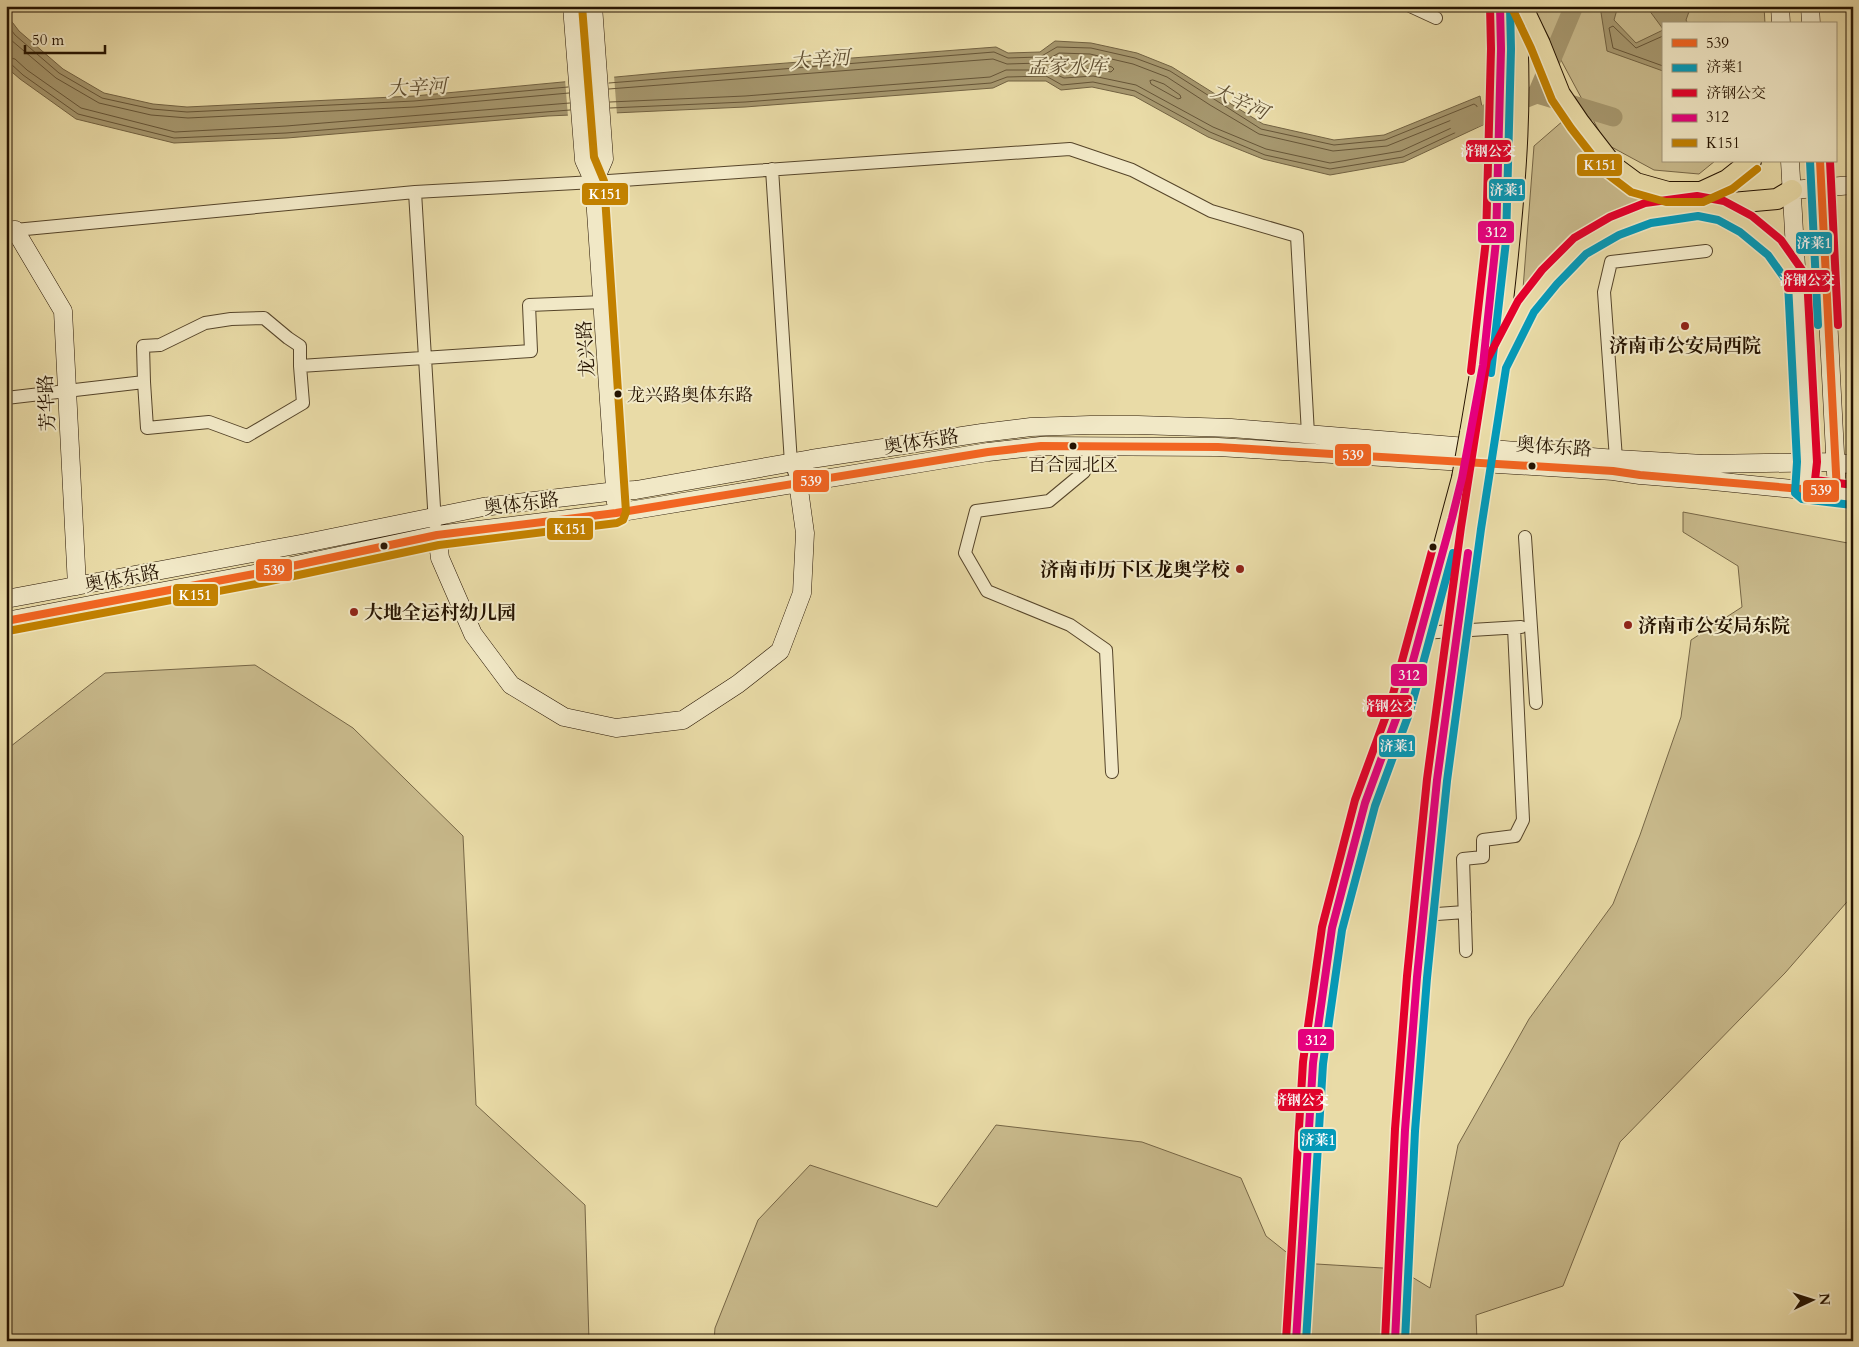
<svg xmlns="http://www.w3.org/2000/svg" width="1859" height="1347" viewBox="0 0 1859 1347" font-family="Cardo,'Noto Serif SC',serif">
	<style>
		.green { fill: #c8b98b; stroke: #766646 }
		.water { fill: #a6976e; stroke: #726242 }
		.pier { fill: #e9dba7 }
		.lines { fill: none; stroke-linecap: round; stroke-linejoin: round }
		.shore { stroke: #665537; stroke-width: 1 }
		.river { stroke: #a6976e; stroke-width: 19 }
		.primary-tunnel { stroke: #c2b386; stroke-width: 20; stroke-dasharray: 20 10; stroke-linecap: butt }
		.street-casing { stroke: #56452a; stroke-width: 14 }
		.secondary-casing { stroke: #251300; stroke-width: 19 }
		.primary-casing { stroke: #251300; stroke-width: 22 }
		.street { stroke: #f1e8c6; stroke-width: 12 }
		.secondary { stroke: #f1e8c6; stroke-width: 18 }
		.primary { stroke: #e9dba7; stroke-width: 20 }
		.primary-bridge-casing { stroke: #251300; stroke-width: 22; stroke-linecap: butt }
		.primary-bridge { stroke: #e9dba7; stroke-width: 20 }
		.bus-1-casing { stroke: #f1e8c6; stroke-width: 11 }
		.bus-2-casing { stroke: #f1e8c6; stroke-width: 11 }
		.bus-3-casing { stroke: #f1e8c6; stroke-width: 11 }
		.bus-4-casing { stroke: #f1e8c6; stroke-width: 11 }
		.bus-5-casing { stroke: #f1e8c6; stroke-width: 11 }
		.bus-1 { stroke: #f26522; stroke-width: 8 }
		.bus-2 { stroke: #049ab9; stroke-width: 8 }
		.bus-3 { stroke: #e4002b; stroke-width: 8 }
		.bus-4 { stroke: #e5007d; stroke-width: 8 }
		.bus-5 { stroke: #c28100; stroke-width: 8 }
		.poi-dot { fill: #8f2418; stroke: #f1e8c6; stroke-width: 2 }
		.bus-dot { fill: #251300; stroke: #f1e8c6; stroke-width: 2 }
		.labels { text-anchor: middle; stroke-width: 4; stroke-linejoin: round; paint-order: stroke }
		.bus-label { font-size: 18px; fill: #251300; stroke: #f1e8c6; text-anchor: start }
		.poi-label { font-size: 19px; font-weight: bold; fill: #251300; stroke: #f1e8c6; text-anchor: start }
		.street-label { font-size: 19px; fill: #251300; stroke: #f1e8c6 }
		.water-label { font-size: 20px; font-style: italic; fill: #5f4e31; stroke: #f1e8c6 }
		.line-badge { stroke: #f1e8c6; stroke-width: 2 }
		.badge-label { font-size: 14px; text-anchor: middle; font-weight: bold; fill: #fff }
	</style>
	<rect width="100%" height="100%" fill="#e9dba7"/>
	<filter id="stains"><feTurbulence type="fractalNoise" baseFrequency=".004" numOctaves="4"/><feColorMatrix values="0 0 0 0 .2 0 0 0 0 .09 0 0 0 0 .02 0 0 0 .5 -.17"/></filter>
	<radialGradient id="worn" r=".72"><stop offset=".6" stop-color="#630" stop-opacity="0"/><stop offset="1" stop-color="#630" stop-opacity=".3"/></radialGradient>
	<!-- green -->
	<path class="green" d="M 1532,6 L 1764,6 L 1765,24 L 1663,24 L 1663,161 L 1715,161 L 1699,174 L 1654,170 L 1606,144 Z
		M 1564,120 L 1603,173 L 1640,194 L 1676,199 L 1621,210 L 1592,229 L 1554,257 L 1522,302 L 1534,146 Z
		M 1683,512 L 1853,544 L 1853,895 L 1785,973 L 1620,1142 L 1563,1286 L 1476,1315 L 1477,1341 L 714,1341 L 715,1328 L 758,1220 L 810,1165 L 937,1207 L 996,1125 L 1142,1142 L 1241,1178 L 1266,1236 L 1300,1263 L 1399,1269 L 1430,1288 L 1458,1145 L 1529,1019 L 1613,904 L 1640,835 L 1681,717 L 1691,640 L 1742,607 L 1738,566 L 1683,532 Z
		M 255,665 L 353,728 L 463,836 L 476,1105 L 585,1205 L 589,1341 L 6,1341 L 6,750 L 105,673 Z"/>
	<!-- water -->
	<path class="water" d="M 1600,6 L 1618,6 L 1614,20 L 1636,43 L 1663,30 L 1663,71 L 1607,51 Z
		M 1646,6 L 1691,6 L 1686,20 L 1688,24 L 1663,24 L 1663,29 Z
		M 6,14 L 19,31 L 63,69 L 104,93 L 153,104 L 187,107 L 414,96 L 669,72 L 996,47 L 1008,53 L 1040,52 L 1055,41 L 1091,43 L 1137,53 L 1172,67 L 1263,124 L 1334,140 L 1384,135 L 1480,96 L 1485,124 L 1404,162 L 1330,175 L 1263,159 L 1208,137 L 1134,96 L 1092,87 L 1061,90 L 1046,81 L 1008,81 L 993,88 L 745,107 L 548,116 L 287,138 L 174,143 L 76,119 L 20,79 L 6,67 Z"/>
	<!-- pier -->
	<path class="pier" d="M 614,75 L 617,115 L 568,117 L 565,79 Z"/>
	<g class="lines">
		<!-- shore -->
		<path class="shore" d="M 6,23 L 15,35 L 59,73 L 102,98 L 152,109 L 187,112 L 414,101 L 568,87
			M 6,33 L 11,40 L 56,78 L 99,103 L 151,115 L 188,118 L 414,107 L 569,93
			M 1663,36 L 1636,48 L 1613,26 L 1609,28 L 1613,48 L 1663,66
			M 6,57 L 15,59 L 27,70 L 81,108 L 175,132 L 286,126 L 570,103
			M 1061,60 L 1089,61 L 1112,67 L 1114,69 L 1111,72 L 1093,68 L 1066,71 L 1057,65 L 1058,63 Z
			M 6,63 L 11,64 L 23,75 L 78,114 L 174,138 L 286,133 L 570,110
			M 1153,80 L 1164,84 L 1180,95 L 1181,98 L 1178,99 L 1151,84 L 1150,81 Z
			M 609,83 L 994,52 L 1008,58 L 1040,57 L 1057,47 L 1091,48 L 1135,58 L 1170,71 L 1261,129 L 1334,145 L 1385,140 L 1474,104 L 1477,106 L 1479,120 L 1478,122 L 1403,157 L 1330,169 L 1265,155 L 1210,132 L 1135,91 L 1093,82 L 1062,85 L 1046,76 L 1007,77 L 991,83 L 745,102 L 610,108
			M 609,89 L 993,59 L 1007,64 L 1041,63 L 1059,53 L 1090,54 L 1133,64 L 1167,77 L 1210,105 L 1259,134 L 1333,151 L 1387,146 L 1469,113 L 1471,113 L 1472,116 L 1471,119 L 1401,151 L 1330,163 L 1266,149 L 1213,127 L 1136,85 L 1093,76 L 1064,78 L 1046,70 L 1006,70 L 990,77 L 745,96 L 610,102"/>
		<!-- river -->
		<path class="river" d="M 1537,94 L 1613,117
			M 1459,124 L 1537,94 L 1574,6"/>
		<!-- primary-tunnel -->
		<path class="primary-tunnel" d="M 1296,1341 L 1300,1263
			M 1395,1341 L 1399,1269"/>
		<!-- street casing -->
		<g class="street-casing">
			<path id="street" d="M 1410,6 L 1436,18
				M 772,169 L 791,463 L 798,482
				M 415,192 L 435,524
				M 15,230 L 415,192 L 594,182 L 1070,149 L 1132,170 L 1211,211 L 1297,236 L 1308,434
				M 144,382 L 143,346 L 160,345 L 205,323 L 231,319 L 264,318 L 288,338 L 300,346 L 300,366
				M 6,398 L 144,382 L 147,428 L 209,422 L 247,436 L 303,403 L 300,366 L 531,351 L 529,305 L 603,302
				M 1091,446 L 1084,472 L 1049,501 L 976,511 L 965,553 L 987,591 L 1070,625 L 1106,650 L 1112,772
				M 1614,466 L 1616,459 L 1604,292 L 1611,262 L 1706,251
				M 1525,537 L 1536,703
				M 1421,633 L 1521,627
				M 1423,915 L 1465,912
				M 1466,951 L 1463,859 L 1483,857 L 1483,840 L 1515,836 L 1523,820 L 1514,628"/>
		</g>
		<!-- secondary casing -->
		<g class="secondary-casing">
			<path id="secondary" d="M 572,6 L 584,160 L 594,182 L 616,503
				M 593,6 L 604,159 L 594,182
				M 1780,6 L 1781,24
				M 1810,6 L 1811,24
				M 1790,161 L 1807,462 L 1804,489
				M 1820,161 L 1837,492
				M 1792,190 L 1853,185
				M 6,231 L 15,230 L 63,311 L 77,586
				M 437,535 L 440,558 L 473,634 L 511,685 L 564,717 L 616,728 L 683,720 L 738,684 L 780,651 L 802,593 L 805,533 L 798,482
				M 6,599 L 306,543 L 483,507 L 616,491 L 636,490 L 811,459 L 982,433 L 1031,427 L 1090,425 L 1138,425 L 1231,428 L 1616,459 L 1704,464 L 1837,462 L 1853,465
				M 6,621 L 259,573 L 437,535 L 616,513 L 988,452 L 1041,446 L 1218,447 L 1613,471 L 1640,475 L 1703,480 L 1853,495"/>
		</g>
		<!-- primary casing -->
		<g class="primary-casing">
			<path id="primary" d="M 1522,6 L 1540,44 L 1560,94 L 1579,122 L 1613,166 L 1636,183 L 1668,192 L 1701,192 L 1727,180 L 1751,161
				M 1708,208 C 1733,214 1757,229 1775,248 C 1784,258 1790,270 1798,280
				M 1494,259 L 1501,49 L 1500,6
				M 1502,354 L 1526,307 L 1549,277 L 1580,246 L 1615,226 L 1648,213 L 1698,206 L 1777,199 L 1792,190
				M 1470,433 L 1484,350
				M 1487,434 C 1494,378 1501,321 1507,264 C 1516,178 1523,93 1515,6
				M 1300,1263 L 1313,1063 L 1332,928 L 1365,803 L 1400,708 L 1462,478
				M 1399,1269 C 1401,1223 1402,1176 1405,1130 C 1418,912 1446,695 1479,479"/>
		</g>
		<!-- street -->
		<use href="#street" class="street"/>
		<!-- secondary -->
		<use href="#secondary" class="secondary"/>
		<!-- primary -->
		<use href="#primary" class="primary"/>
		<!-- primary-bridge casing -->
		<g class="primary-bridge-casing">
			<path id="primary-bridge" d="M 1462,478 L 1470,433
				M 1479,479 L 1487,434"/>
		</g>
		<!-- primary-bridge -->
		<use href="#primary-bridge" class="primary-bridge"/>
		<!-- bus-1 casing -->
		<g class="bus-1-casing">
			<path id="bus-1" d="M 6,621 L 259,573 L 437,535 L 616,513 L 988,452 L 1041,446 L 1218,447 L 1613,471 L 1640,475 L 1837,492 L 1820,161"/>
		</g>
		<!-- bus-2 casing -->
		<g class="bus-2-casing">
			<path id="bus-2" d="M 1810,161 L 1818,325
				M 1491,373 L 1506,241 L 1511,49 L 1510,6
				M 1306,1341 L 1323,1064 L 1342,930 L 1375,806 L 1410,711 L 1453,553
				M 1405,1341 L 1415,1131 L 1427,978 L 1447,781 L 1481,529 L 1506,368 L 1534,312 L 1557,284 L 1586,254 L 1619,235 L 1651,223 L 1698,216 L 1718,220 L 1740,232 L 1768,255 L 1788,283 L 1797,462 L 1795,493 L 1802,499 L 1852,505"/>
		</g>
		<!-- bus-3 casing -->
		<g class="bus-3-casing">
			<path id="bus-3" d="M 1830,161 L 1838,325
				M 1471,371 L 1486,240 L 1491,49 L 1490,6
				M 1286,1340 L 1303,1062 L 1322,927 L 1355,800 L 1390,705 L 1433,547
				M 1385,1341 L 1395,1129 L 1407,976 L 1427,779 L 1461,527 L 1487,360 L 1518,301 L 1542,270 L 1574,238 L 1610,217 L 1645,203 L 1697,196 L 1724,201 L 1752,216 L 1781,240 L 1807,277 L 1817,462 L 1815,480 L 1853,485"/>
		</g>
		<!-- bus-4 casing -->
		<g class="bus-4-casing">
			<path id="bus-4" d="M 1296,1341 L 1313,1063 L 1332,928 L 1365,803 L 1400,708 L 1452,518 L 1462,478 L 1483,365 L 1496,241 L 1501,49 L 1500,6
				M 1395,1341 L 1405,1130 L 1417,977 L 1437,780 L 1468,553"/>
		</g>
		<!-- bus-5 casing -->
		<g class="bus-5-casing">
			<path id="bus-5" d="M 1513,10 L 1531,48 L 1552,100 L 1571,128 L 1606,173 L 1631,192 L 1666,202 L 1703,202 L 1732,189 L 1757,169
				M 8,631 L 261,583 L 439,545 L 617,523 L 623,520 L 626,512 L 604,181 L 594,157 L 582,6"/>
		</g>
		<!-- bus-1 -->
		<use href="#bus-1" class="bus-1"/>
		<!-- bus-2 -->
		<use href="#bus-2" class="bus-2"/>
		<!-- bus-3 -->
		<use href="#bus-3" class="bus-3"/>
		<!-- bus-4 -->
		<use href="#bus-4" class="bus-4"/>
		<!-- bus-5 -->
		<use href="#bus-5" class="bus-5"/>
	</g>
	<!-- markers -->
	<g class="poi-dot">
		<circle cx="1685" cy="326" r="5"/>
		<circle cx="1240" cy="569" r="5"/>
		<circle cx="354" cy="612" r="5"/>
		<circle cx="1628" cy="625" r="5"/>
	</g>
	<g class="bus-dot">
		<circle cx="618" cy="394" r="4.5"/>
		<circle cx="1073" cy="446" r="4.5"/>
		<circle cx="1532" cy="466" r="4.5"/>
		<circle cx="384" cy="546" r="4.5"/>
		<circle cx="1433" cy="547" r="4.5"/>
	</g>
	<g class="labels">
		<!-- bus labels -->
		<g class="bus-label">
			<text x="627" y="401">龙兴路奥体东路</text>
			<text x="1073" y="471" text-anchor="middle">百合园北区</text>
		</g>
		<!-- poi labels -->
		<g class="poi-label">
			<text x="1685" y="352" text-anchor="middle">济南市公安局西院</text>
			<text x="1230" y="576" text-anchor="end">济南市历下区龙奥学校</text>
			<text x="364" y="619">大地全运村幼儿园</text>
			<text x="1638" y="632">济南市公安局东院</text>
		</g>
		<!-- street labels -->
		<g class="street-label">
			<text transform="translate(585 349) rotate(-94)" y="7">龙兴路</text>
			<text transform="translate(46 403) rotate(-93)" y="7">芳华路</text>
			<text transform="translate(921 441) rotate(-9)" y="7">奥体东路</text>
			<text transform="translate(1554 446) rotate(4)" y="7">奥体东路</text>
			<text transform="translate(521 503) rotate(-7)" y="7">奥体东路</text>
			<text transform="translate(122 578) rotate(-11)" y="7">奥体东路</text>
		</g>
		<!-- water labels -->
		<g class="water-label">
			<text transform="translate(820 59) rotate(-4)" y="7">大辛河</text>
			<text x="1067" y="73">孟家水库</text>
			<text transform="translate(417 87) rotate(-3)" y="7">大辛河</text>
			<text transform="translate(1240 101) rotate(25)" y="7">大辛河</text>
		</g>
	</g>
	<g class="line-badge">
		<rect x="1465" y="139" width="47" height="24" rx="5" fill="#e4002b"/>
		<rect x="1576" y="153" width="47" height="24" rx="5" fill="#c28100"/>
		<rect x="1488" y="178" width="38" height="24" rx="5" fill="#049ab9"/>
		<rect x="581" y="182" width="48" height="24" rx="5" fill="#c28100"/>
		<rect x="1477" y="220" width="38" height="24" rx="5" fill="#e5007d"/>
		<rect x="1795" y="231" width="38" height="24" rx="5" fill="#049ab9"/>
		<rect x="1783" y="269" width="48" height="24" rx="5" fill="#e4002b"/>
		<rect x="1334" y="443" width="38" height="24" rx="5" fill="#f26522"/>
		<rect x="792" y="469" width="38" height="24" rx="5" fill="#f26522"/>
		<rect x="1802" y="479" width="38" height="24" rx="5" fill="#f26522"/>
		<rect x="546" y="517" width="48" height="24" rx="5" fill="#c28100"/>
		<rect x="255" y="558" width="38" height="24" rx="5" fill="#f26522"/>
		<rect x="172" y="583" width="47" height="24" rx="5" fill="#c28100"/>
		<rect x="1390" y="663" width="38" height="24" rx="5" fill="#e5007d"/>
		<rect x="1366" y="694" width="47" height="24" rx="5" fill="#e4002b"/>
		<rect x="1378" y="734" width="38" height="24" rx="5" fill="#049ab9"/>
		<rect x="1297" y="1028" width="38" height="24" rx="5" fill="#e5007d"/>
		<rect x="1277" y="1088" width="47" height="24" rx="5" fill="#e4002b"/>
		<rect x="1299" y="1128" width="38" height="24" rx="5" fill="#049ab9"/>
	</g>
	<g class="badge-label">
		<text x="1488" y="156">济钢公交</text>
		<text x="1600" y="170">K151</text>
		<text x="1507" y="195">济莱1</text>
		<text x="605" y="199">K151</text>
		<text x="1496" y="237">312</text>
		<text x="1814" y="248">济莱1</text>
		<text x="1807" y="285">济钢公交</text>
		<text x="1353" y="460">539</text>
		<text x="811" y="486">539</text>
		<text x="1821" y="495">539</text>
		<text x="570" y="534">K151</text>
		<text x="274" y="575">539</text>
		<text x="195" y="600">K151</text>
		<text x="1409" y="680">312</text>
		<text x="1389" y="711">济钢公交</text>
		<text x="1397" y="751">济莱1</text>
		<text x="1316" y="1045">312</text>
		<text x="1301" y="1105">济钢公交</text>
		<text x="1318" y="1145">济莱1</text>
	</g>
	<!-- margin -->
	<rect width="1859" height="1347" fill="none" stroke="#e9dba7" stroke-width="25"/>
	<rect x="8" y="8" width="1844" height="1332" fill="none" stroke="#251300" stroke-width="2.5"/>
	<rect x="12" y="12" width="1834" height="1322" fill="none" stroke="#251300"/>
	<!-- legend -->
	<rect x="1662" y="22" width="175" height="140" fill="#f1e8c6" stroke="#9f9377"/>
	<rect x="1672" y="39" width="25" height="8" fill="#f26522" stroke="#9f9377"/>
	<text x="1706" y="48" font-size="15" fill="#251300">539</text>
	<rect x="1672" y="64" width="25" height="8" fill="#049ab9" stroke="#9f9377"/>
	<text x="1706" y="72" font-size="15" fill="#251300">济莱1</text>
	<rect x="1672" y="89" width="25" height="8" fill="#e4002b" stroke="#9f9377"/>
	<text x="1706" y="98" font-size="15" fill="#251300">济钢公交</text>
	<rect x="1672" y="114" width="25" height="8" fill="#e5007d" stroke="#9f9377"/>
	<text x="1706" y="122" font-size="15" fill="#251300">312</text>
	<rect x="1672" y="139" width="25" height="8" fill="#c28100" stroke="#9f9377"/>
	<text x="1706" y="148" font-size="15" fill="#251300">K151</text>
	<!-- north arrow -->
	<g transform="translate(1812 1300) rotate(86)" stroke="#f1e8c6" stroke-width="4" paint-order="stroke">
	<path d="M0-4L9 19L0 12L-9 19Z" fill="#251300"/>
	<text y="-8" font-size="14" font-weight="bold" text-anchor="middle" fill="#251300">N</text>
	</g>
	<!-- scale -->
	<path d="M25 45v8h80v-8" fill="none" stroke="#251300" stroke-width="2.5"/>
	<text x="32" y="45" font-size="15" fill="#251300" stroke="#f1e8c6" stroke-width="4" paint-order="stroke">50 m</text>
	<rect width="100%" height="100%" filter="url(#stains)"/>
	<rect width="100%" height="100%" fill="url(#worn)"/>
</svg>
